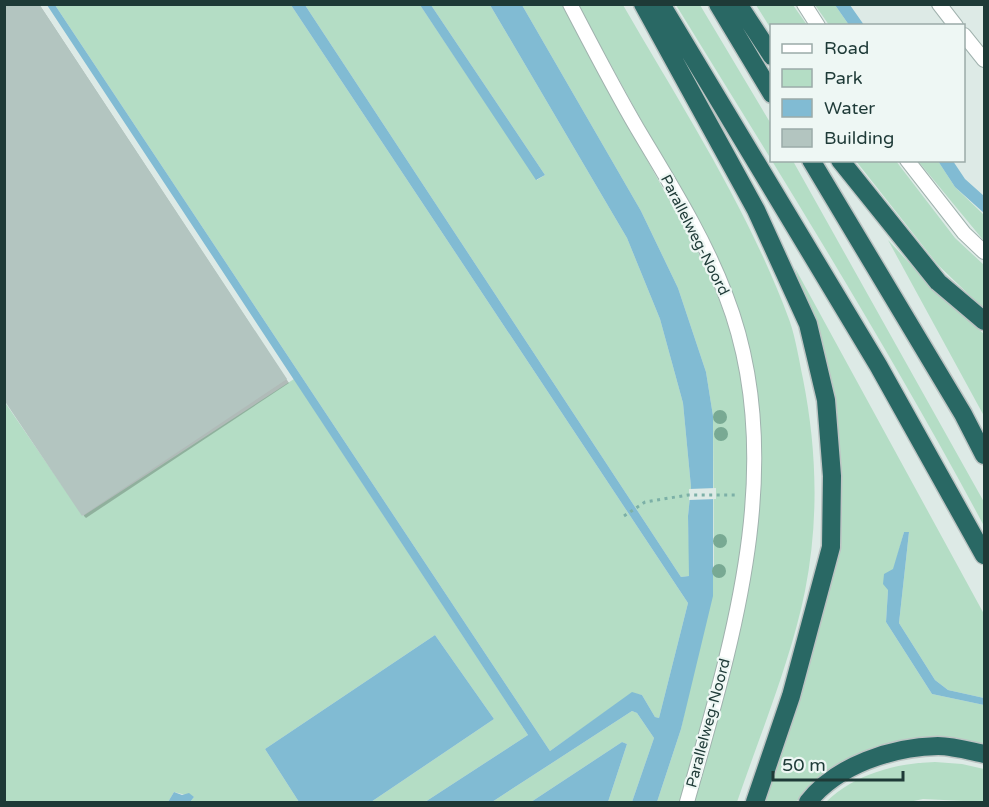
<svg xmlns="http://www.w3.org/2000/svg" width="989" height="807" viewBox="0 0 989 807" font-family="'Varela Round',sans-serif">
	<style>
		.green { fill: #b4ddc5 }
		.water { fill: #81bbd3 }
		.pier { fill: #ddeae6 }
		.shadow { fill: #0003 }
		.building { fill: #b3c5c0 }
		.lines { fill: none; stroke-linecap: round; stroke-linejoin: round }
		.minor-casing { stroke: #a0b2ae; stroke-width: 16 }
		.motorway-casing { stroke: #bcc4c3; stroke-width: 21 }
		.path { stroke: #7cb0a7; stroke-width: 3; stroke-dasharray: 3 4.5; stroke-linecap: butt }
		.minor { stroke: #fff; stroke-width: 14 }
		.motorway { stroke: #296864; stroke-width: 18 }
		.tree { fill: #78a993 }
		.labels { text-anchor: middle; stroke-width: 4.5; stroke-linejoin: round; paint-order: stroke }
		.street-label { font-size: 15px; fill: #1e3a37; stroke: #eef7f4 }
	</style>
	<rect width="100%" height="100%" fill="#ddeae6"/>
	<!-- green -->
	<path class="green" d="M 55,5 L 291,5 L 688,603 L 659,718 L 655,717 L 642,695 L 632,693 L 550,751 Z
		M 305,5 L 420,5 L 537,180 L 545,175 L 431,5 L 490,5 L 627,238 L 660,319 L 683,403 L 691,487 L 688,516 L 690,576 L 681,577 Z
		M 522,5 L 562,5 L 700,256 C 715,286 727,317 735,350 C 772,499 719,659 680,802 L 657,802 L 681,729 L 714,570 L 713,416 L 706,372 L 678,288 L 641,211 Z
		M 578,5 L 623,5 C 682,107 749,210 790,322 C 796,340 799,360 803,379 C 817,450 819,520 805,591 C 791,660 760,735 737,802 L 693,802 C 747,610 801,444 713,251 Z
		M 676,5 L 700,5 L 771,124 L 772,160 L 793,161 L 984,502 L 984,526 C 889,348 782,177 676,5 Z
		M 756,5 L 793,5 L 807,25 L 772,26 L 771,29 Z
		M 815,5 L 835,5 L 849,25 L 829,25 Z
		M 856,161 L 896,161 L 955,238 L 984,265 L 984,309 L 938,265 Z
		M 918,161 L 938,161 L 955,187 L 984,215 L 984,241 Z
		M 888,240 L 938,294 L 984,334 L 984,416 Z
		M 795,268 L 984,614 L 984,698 L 948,690 L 935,680 L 899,623 L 909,532 L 904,532 L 888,590 L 886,622 L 932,694 L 984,705 L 984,747 L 940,740 L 809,788 L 796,802 L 763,802 L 835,545 L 804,296 Z
		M 294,379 L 528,735 L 425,802 L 371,802 L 494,719 L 435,635 L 265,749 L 299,802 L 190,802 L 194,797 L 174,792 L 168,802 L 5,802 L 4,401 L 83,516 Z
		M 632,711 L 637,713 L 654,738 L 632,802 L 608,802 L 627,744 L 622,742 L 531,802 L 492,802 Z
		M 935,762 L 962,764 L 984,769 L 984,802 L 923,799 L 909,802 L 826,802 C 855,774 896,763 935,762 Z"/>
	<!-- water -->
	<path class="water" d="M 47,5 L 55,5 L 550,751 L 632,692 L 642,695 L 655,717 L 659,718 L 688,603 L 291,5 L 305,5 L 681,577 L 689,576 L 688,516 L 691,487 L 683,403 L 660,319 L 627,238 L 490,5 L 522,5 L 641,211 L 678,288 L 706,372 L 713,416 L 713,596 L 681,729 L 657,802 L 632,802 L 654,738 L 637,713 L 632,711 L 492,802 L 425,802 L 528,735 Z
		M 420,5 L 431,5 L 545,175 L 536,180 Z
		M 835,5 L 850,5 L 864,25 L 849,25 Z
		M 938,161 L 953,161 L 965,179 L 984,196 L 984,213 L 955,187 Z
		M 904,532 L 909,532 L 899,623 L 935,680 L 948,690 L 984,698 L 984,705 L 932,694 L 886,622 L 888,590 L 883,584 L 884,574 L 893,569 Z
		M 435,635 L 494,719 L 371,802 L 299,802 L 265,749 Z
		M 622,742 L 627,744 L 608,802 L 531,802 Z
		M 174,792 L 182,795 L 189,793 L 194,797 L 190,802 L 168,802 Z"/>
	<!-- pier -->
	<path class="pier" d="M 716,488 L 716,499 L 689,500 L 689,489 Z"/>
	<!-- shadow -->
	<path class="shadow" d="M 39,4 L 289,383 L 86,518 L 83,515 Z"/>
	<!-- building -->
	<path class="building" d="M 4,4 L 39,4 L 287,379 L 82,516 L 4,400 Z"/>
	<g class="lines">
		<!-- minor casing -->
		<g class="minor-casing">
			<path id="minor" d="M 570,4 C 592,46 613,87 637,128 C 669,182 704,237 726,296 C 790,461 732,642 687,802
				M 804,4 L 818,26
				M 939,4 L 956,26
				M 964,35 L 984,60
				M 907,160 L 964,233 L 984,252"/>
		</g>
		<!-- motorway casing -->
		<g class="motorway-casing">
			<path id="motorway" d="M 643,4 L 756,210 L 808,324 L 826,400 L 832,476 L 831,547 L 791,696 L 755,802
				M 661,4 L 878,365 L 984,555
				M 718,4 L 772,94
				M 738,4 L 772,56
				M 811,160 L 963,414 L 984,455
				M 840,160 L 938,282 L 984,321
				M 808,802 C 837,765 892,747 938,746 C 953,746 970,751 984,754"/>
		</g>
		<!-- path -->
		<path class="path" d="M 624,516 L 645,502 L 688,495 L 737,495"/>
		<!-- minor -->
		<use href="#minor" class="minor"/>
		<!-- motorway -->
		<use href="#motorway" class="motorway"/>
	</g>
	<!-- trees -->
	<g class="tree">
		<circle cx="720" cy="417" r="7"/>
		<circle cx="721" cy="434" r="7"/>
		<circle cx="720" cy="541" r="7"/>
		<circle cx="719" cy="571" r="7"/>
	</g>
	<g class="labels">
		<!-- street labels -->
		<g class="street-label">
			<text transform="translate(695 235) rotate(63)" y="5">Parallelweg-Noord</text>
			<text transform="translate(708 723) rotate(-75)" y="5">Parallelweg-Noord</text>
		</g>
	</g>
	<!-- border -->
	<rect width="989" height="807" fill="none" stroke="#1e3a37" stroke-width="12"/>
	<!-- legend -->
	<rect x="770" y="24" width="195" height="138" fill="#eef7f4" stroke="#9baba8" stroke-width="1.5"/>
	<rect x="782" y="44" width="30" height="9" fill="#ffffff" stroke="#9baba8" stroke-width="1.5"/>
	<text x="824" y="54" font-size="18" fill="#1e3a37">Road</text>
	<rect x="782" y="69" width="30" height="18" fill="#b4ddc5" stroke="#9baba8" stroke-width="1.5"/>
	<text x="824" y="84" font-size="18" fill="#1e3a37">Park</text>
	<rect x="782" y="99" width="30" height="18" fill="#81bbd3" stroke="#9baba8" stroke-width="1.5"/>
	<text x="824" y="114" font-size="18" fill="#1e3a37">Water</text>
	<rect x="782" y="129" width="30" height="18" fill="#b3c5c0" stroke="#9baba8" stroke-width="1.5"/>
	<text x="824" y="144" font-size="18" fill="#1e3a37">Building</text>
	<!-- scale -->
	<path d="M773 771v9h130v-9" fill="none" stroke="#1e3a37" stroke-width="3"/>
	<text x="782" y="771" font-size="18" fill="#1e3a37" stroke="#eef7f4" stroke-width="4.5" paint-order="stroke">50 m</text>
</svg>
